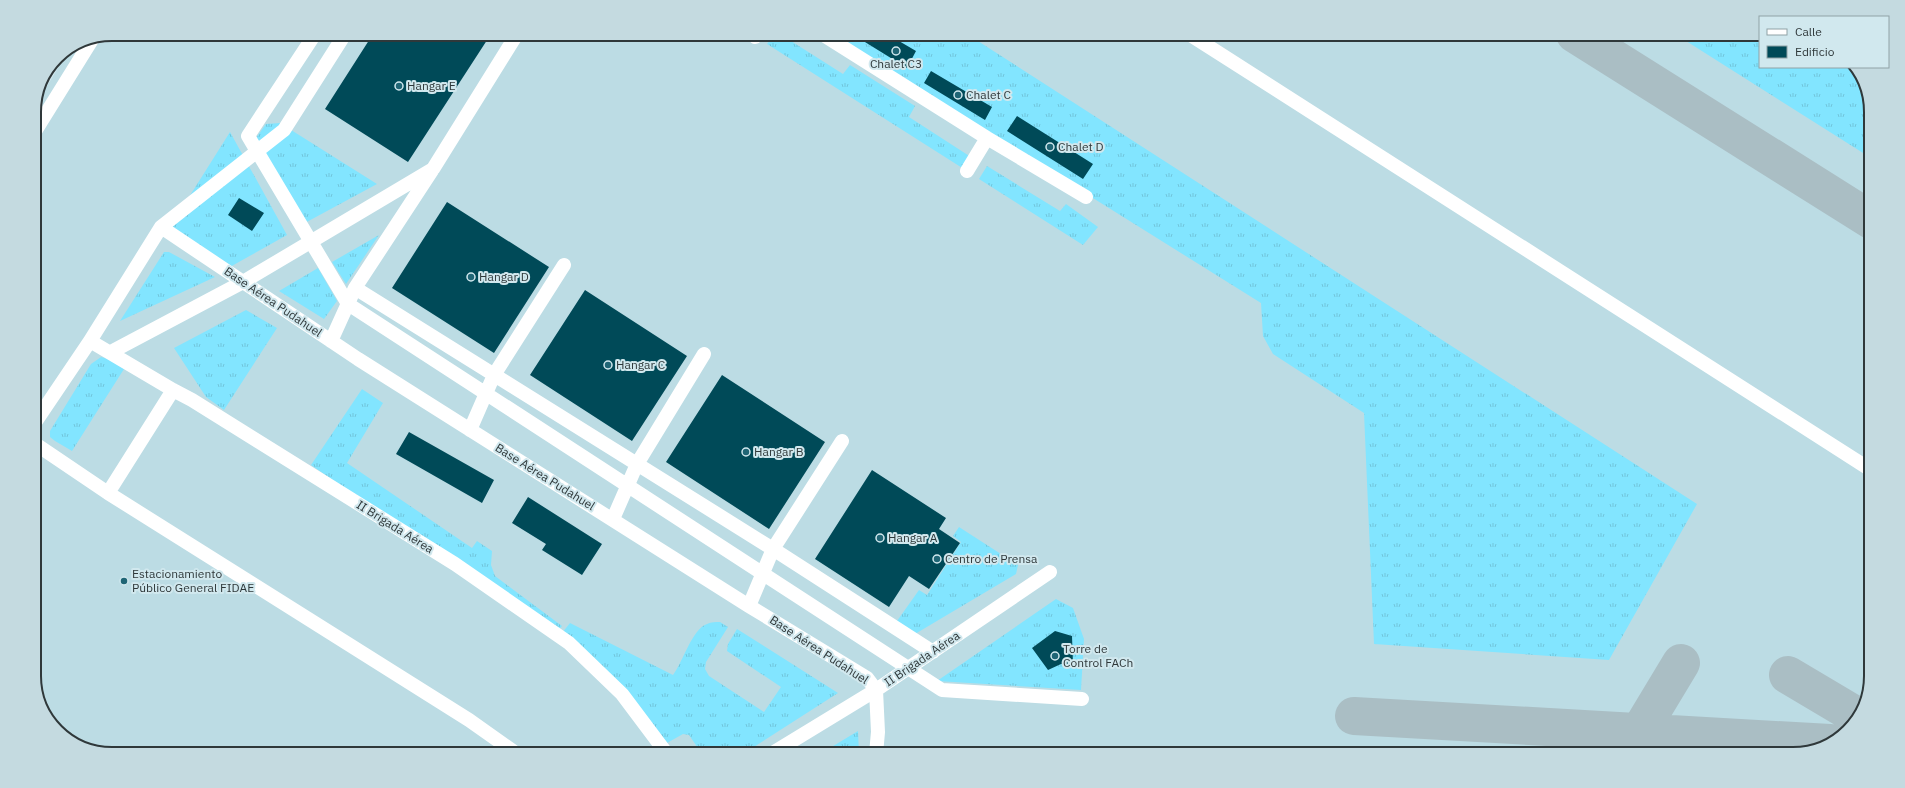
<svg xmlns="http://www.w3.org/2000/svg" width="1905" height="788" viewBox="0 0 1905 788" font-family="'IBM Plex Sans',sans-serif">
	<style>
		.built { fill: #bcdce4 }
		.grass { fill: url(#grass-tufts) }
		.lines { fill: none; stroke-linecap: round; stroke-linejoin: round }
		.taxiway { stroke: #aabec4; stroke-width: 38 }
		.building { fill: #004a58 }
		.minor { stroke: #fff; stroke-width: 14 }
		.poi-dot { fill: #1f6575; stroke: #d1e8ee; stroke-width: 1.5 }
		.labels { text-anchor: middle; stroke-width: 4; stroke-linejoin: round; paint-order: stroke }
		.poi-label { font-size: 12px; fill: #2f383a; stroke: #d1e8ee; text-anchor: start }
		.street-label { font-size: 12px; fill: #2f383a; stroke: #d1e8ee }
		.rim { fill: none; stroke: #2f383a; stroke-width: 2 }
	</style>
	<defs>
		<pattern id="grass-tufts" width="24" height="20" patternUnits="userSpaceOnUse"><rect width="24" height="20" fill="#82e5ff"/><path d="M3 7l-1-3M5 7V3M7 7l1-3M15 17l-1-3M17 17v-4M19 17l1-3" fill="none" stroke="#71c5db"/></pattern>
	</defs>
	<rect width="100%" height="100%" fill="#d1e8ee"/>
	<!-- built -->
	<path class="built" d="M 112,34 L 1760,34 L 1760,67 L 1856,67 L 1871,107 L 1871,676 L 1865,706 L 1837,741 L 1794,754 L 112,754 L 82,748 L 50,723 L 34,682 L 34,107 L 71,47 L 82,40 Z"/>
	<!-- grass -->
	<path class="grass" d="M 775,34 L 780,34 L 843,74 L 850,65 L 915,106 L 909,117 L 974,159 L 967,171 L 767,44 Z
		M 830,34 L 967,34 L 1697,504 L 1609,660 L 1374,644 L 1364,413 L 1273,354 L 1263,336 L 1261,303 Z
		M 1675,34 L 1760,34 L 1760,67 L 1856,67 L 1871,107 L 1871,158 Z
		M 280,123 L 377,184 L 303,224 L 256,138 L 266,124 Z
		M 230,132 L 287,235 L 230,267 L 173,229 L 172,224 Z
		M 987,166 L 1060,211 L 1066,204 L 1098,227 L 1083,245 L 979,179 Z
		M 379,235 L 346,284 L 332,262 Z
		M 164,252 L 169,252 L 215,277 L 120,321 Z
		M 318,268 L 337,301 L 324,319 L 279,291 Z
		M 246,310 L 277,328 L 224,410 L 206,397 L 174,348 Z
		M 101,357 L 108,359 L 124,369 L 72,451 L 55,441 L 50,437 L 50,431 L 91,364 Z
		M 362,389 L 383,403 L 347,463 L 472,548 L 477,541 L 492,551 L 491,565 L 495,576 L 562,626 L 555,634 L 311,465 Z
		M 959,527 L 1018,565 L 1016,574 L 915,634 L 897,621 L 919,590 L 927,595 L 961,542 L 953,536 Z
		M 1056,599 L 1073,608 L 1084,639 L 1081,690 L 937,681 Z
		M 720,622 L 728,627 L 706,662 L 705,669 L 709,676 L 764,712 L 781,687 L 727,651 L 728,644 L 737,629 L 838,693 L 743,754 L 702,754 L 689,735 L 683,734 L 667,743 L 562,633 L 570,623 L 673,675 C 683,662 692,629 707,624 C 711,622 716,622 720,622 Z
		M 858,731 L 859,754 L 820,754 Z"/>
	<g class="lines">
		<!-- taxiway -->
		<path class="taxiway" d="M 1575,34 L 1871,220
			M 1788,675 L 1857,716
			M 1354,716 L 1830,743
			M 1640,731 L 1681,663"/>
	</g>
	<!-- building -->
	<path class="building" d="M 373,34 L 491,34 L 408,162 L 325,109 Z
		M 852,34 L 887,34 L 916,51 L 907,68 Z
		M 931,71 L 992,107 L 985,120 L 924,83 Z
		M 1017,116 L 1093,164 L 1083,179 L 1007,131 Z
		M 239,198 L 264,213 L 252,231 L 228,215 Z
		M 447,202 L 549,267 L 494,353 L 392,288 Z
		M 585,290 L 687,356 L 632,441 L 530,375 Z
		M 722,375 L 825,442 L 769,529 L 666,462 Z
		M 409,432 L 494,480 L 482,503 L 396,454 Z
		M 872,470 L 946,518 L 939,529 L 960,543 L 929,589 L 909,576 L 889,607 L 815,559 Z
		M 528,497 L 602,544 L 582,575 L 542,550 L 546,544 L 512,523 Z
		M 1055,631 L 1072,636 L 1073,664 L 1061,664 L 1048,670 L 1032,648 Z"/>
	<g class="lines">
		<!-- minor -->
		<path class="minor" d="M 315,34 L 248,136 L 348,304 L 942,690 L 1082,699
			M 822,34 L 987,138 L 1086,197
			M 1189,34 L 1871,470
			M 755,37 L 757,34
			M 34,133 L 93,38
			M 967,171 L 987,138
			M 161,227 L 358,359 L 749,606 L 867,678 L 876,690 L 878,732 L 876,754
			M 355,288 L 773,549 L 933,652
			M 90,341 L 173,390 L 192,400 L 455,564 L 569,643 L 622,694 L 667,754
			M 331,341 L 355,288 L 433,169 L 517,34
			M 111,352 L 243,282 L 433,169
			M 34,424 L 90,341 L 161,227 L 284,130 L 345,34
			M 470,430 L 494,375 L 564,265
			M 34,443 L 108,493 L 469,720 L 517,754
			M 108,493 L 173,390
			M 613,519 L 637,464 L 704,354
			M 749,606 L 773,549 L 842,441
			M 771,754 L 876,690 L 1050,572"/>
	</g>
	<!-- markers -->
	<g class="poi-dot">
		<circle cx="896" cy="51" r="4"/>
		<circle cx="399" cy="86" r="4"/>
		<circle cx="958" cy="95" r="4"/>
		<circle cx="1050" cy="147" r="4"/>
		<circle cx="471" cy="277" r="4"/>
		<circle cx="608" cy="365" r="4"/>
		<circle cx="746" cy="452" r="4"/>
		<circle cx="880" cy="538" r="4"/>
		<circle cx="937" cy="559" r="4"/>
		<circle cx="124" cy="581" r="4"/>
		<circle cx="1055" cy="656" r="4"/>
	</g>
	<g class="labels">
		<!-- poi labels -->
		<g class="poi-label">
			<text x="896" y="68" text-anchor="middle">Chalet C3</text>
			<text x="407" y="90">Hangar E</text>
			<text x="966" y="99">Chalet C</text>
			<text x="1058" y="151">Chalet D</text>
			<text x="479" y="281">Hangar D</text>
			<text x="616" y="369">Hangar C</text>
			<text x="754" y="456">Hangar B</text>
			<text x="888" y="542">Hangar A</text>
			<text x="945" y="563">Centro de Prensa</text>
			<text x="132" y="578">Estacionamiento<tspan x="132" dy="14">Público General FIDAE</tspan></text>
			<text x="1063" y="653">Torre de<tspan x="1063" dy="14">Control FACh</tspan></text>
		</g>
		<!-- street labels -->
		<g class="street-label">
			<text transform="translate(273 302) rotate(34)" y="4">Base Aérea Pudahuel</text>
			<text transform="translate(545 477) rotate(32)" y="4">Base Aérea Pudahuel</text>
			<text transform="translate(395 527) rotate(32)" y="4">II Brigada Aérea</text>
			<text transform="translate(819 650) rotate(33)" y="4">Base Aérea Pudahuel</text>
			<text transform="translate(922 659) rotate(-34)" y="4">II Brigada Aérea</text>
		</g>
	</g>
	<!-- crop -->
	<path d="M0 0H1905V788H0ZM112 41H1793A71 71 0 0 1 1864 112V676A71 71 0 0 1 1793 747H112A71 71 0 0 1 41 676V112A71 71 0 0 1 112 41Z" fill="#c4dae0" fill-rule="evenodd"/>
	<path class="rim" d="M112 41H1793A71 71 0 0 1 1864 112V676A71 71 0 0 1 1793 747H112A71 71 0 0 1 41 676V112A71 71 0 0 1 112 41Z"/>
	<!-- legend -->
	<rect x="1759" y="16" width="130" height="52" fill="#d1e8ee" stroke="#90a2a6"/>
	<rect x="1767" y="29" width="20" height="6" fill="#ffffff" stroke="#90a2a6"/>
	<text x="1795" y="36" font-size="12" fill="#2f383a">Calle</text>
	<rect x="1767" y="46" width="20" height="12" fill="#004a58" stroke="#90a2a6"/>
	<text x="1795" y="56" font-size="12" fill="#2f383a">Edificio</text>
</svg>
